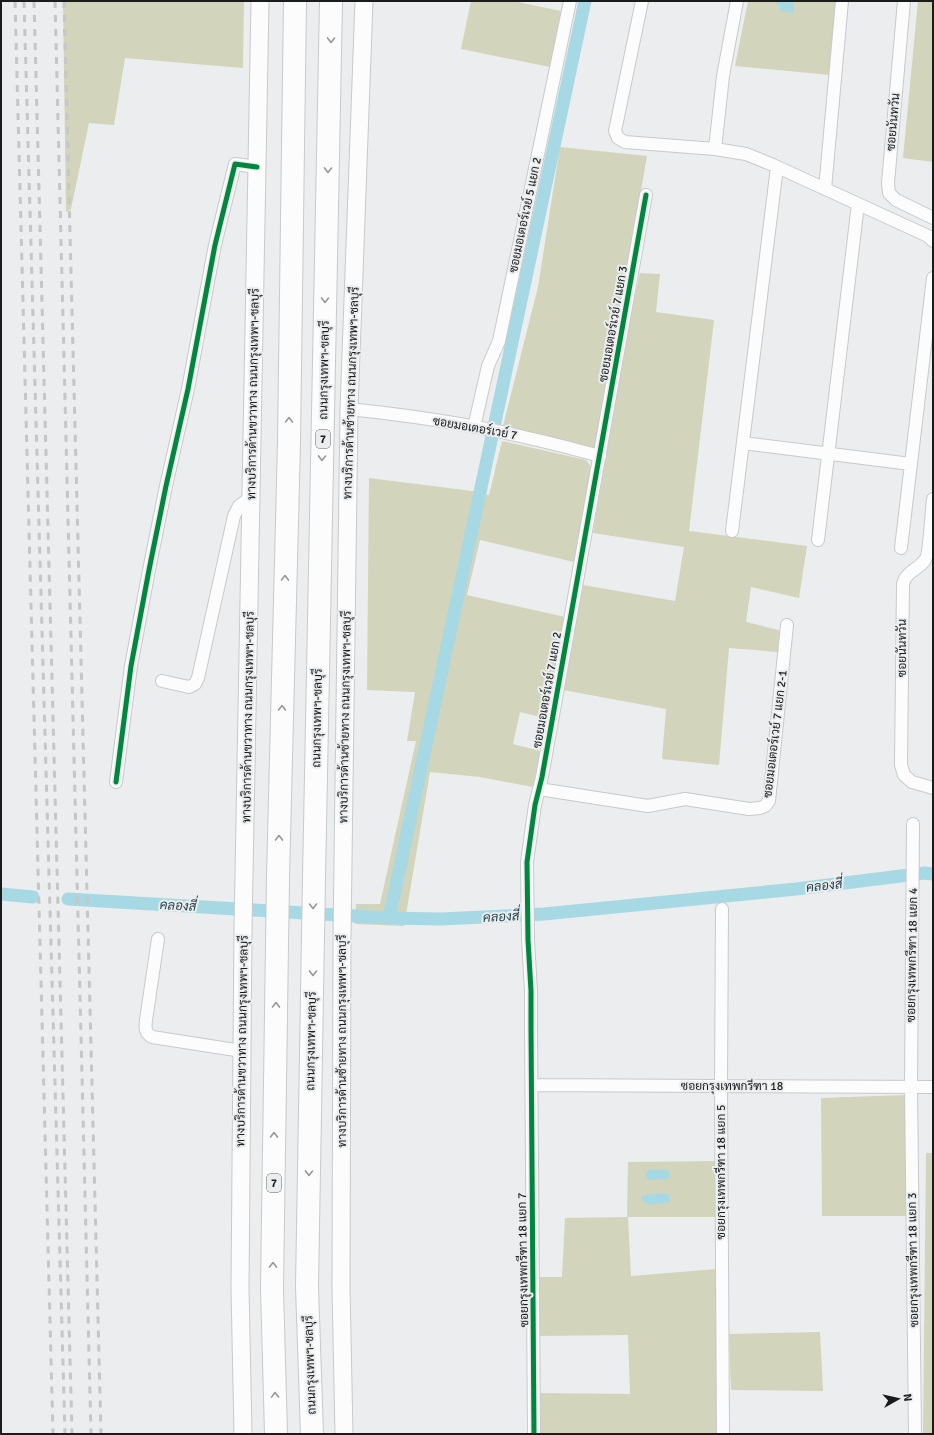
<svg xmlns="http://www.w3.org/2000/svg" width="934" height="1435" viewBox="0 0 934 1435" font-family="Signika,Sarabun,sans-serif">
	<style>
		.green { fill: #d2d4bb }
		.water { fill: #a7d9e4 }
		.lines { fill: none; stroke-linecap: round; stroke-linejoin: round }
		.canal { stroke: #a7d9e4; stroke-width: 13 }
		.street-casing { stroke: #c8c9ca; stroke-width: 14 }
		.secondary-casing { stroke: #c8c9ca; stroke-width: 19 }
		.highway-casing { stroke: #c8c9ca; stroke-width: 24 }
		.street { stroke: #fcfcfc; stroke-width: 12 }
		.secondary { stroke: #fcfcfc; stroke-width: 17 }
		.highway { stroke: #fcfcfc; stroke-width: 22 }
		.rail { stroke: #c5c6c6; stroke-width: 3; stroke-dasharray: 7 7; stroke-linecap: butt }
		.cycleway-casing { stroke: #ebedef; stroke-width: 8 }
		.cycleway { stroke: #00873e; stroke-width: 5 }
		.oneway { stroke: #969797 }
		.labels { text-anchor: middle; stroke-width: 4; stroke-linejoin: round; paint-order: stroke }
		.shield { fill: #ebedef; stroke: #595a5b; stroke-width: 1 }
		.shield-label { font-size: 11px; font-weight: bold; fill: #1a1b1b }
		.street-label { font-size: 12px; fill: #1a1b1b; stroke: #ebedef }
		.water-label { font-size: 13px; font-style: italic; fill: #1c3e45; stroke: #ebedef }
	</style>
	<rect width="100%" height="100%" fill="#ecedee"/>
	<!-- green -->
	<path class="green" d="M 63,1 L 244,1 L 243,68 L 125,58 L 114,125 L 89,123 L 71,209 L 66,212 Z
		M 471,1 L 513,1 L 561,11 L 550,67 L 461,49 Z
		M 748,1 L 837,1 L 830,75 L 735,66 Z
		M 918,1 L 933,1 L 933,162 L 903,158 Z
		M 560,147 L 647,156 L 596,449 L 503,426 L 538,287 Z
		M 640,273 L 660,274 L 656,312 L 714,320 L 689,531 L 807,546 L 799,598 L 751,587 L 746,622 L 779,630 L 778,652 L 729,648 L 719,765 L 662,759 L 666,709 L 563,690 L 583,585 L 675,601 L 684,547 L 593,533 L 622,355 Z
		M 502,441 L 586,460 L 592,468 L 574,562 L 480,540 L 467,595 L 565,617 L 548,719 L 520,712 L 513,744 L 540,751 L 533,787 L 480,777 L 430,772 L 404,926 L 355,924 L 356,904 L 380,904 L 416,741 L 407,741 L 415,692 L 367,690 L 369,478 L 472,491 L 489,495 Z
		M 906,1095 L 909,1216 L 822,1216 L 821,1098 Z
		M 926,1153 L 933,1153 L 933,1434 L 923,1434 Z
		M 719,1161 L 719,1217 L 628,1217 L 631,1276 L 717,1269 L 720,1434 L 538,1434 L 538,1393 L 630,1394 L 628,1335 L 536,1336 L 537,1277 L 562,1277 L 565,1218 L 627,1217 L 628,1162 Z
		M 820,1332 L 823,1391 L 731,1390 L 729,1334 Z"/>
	<!-- water -->
	<path class="water" d="M 775,1 L 794,1 L 794,13 L 780,11 L 780,5 L 775,3 Z
		M 648,1170 L 668,1170 L 670,1175 L 668,1179 L 649,1180 L 645,1175 Z
		M 652,1194 L 669,1194 L 670,1202 L 648,1205 L 642,1200 L 642,1196 Z"/>
	<g class="lines">
		<!-- canal -->
		<path class="canal" d="M 1,894 L 33,897
			M 68,899 L 389,918 L 441,919 L 544,914 L 796,889 L 925,873 L 933,874
			M 389,918 L 585,1"/>
		<!-- street casing -->
		<g class="street-casing">
			<path id="street" d="M 642,1 L 615,131 L 618,138 L 625,142 L 715,149 L 746,154 L 773,165 L 928,236 L 933,241
				M 904,1 L 888,183 L 889,193 L 896,200 L 933,218
				M 715,149 L 723,76 L 737,1
				M 825,189 L 842,1
				M 349,409 C 406,415 464,423 520,436 C 547,442 574,449 600,456
				M 474,427 L 488,366 L 499,341 L 570,1
				M 743,443 L 911,464
				M 933,499 C 932,508 929,556 925,560 C 918,570 906,571 903,584 L 901,765 L 904,775 L 912,782 L 933,788
				M 732,531 L 777,167
				M 818,540 L 858,204
				M 901,548 L 933,278
				M 162,681 L 189,687 L 195,684 L 198,678 L 234,516 L 239,506 L 251,497
				M 116,782 L 131,666 L 149,570 L 166,486 L 188,389 L 215,245 L 235,164 L 257,167
				M 539,789 L 648,806 L 685,799 L 749,809 L 760,808 L 765,806 L 769,801 L 787,625
				M 913,824 L 911,1087 L 915,1434
				M 722,909 L 721,1086 L 723,1434
				M 158,939 L 146,1020 C 145,1028 145,1033 152,1037 L 242,1051
				M 532,1085 L 933,1087
				M 534,1434 L 531,1029 L 531,991 L 528,940 L 527,862 L 535,805 L 542,777 L 646,195"/>
		</g>
		<!-- secondary casing -->
		<g class="secondary-casing">
			<path id="secondary" d="M 243,1434 L 240,1288 L 243,929 L 260,1
				M 344,1434 L 341,1287 L 342,939 L 345,708 L 349,409 L 364,1"/>
		</g>
		<!-- highway casing -->
		<g class="highway-casing">
			<path id="highway" d="M 276,1434 L 272,1288 L 278,877 L 289,442 L 295,1
				M 312,1434 L 307,1287 L 314,878 L 331,1"/>
		</g>
		<!-- street -->
		<use href="#street" class="street"/>
		<!-- secondary -->
		<use href="#secondary" class="secondary"/>
		<!-- highway -->
		<use href="#highway" class="highway"/>
		<!-- rail -->
		<path class="rail" d="M 15,1 L 53,1434
			M 24,1 L 65,1434
			M 34,1 L 72,1434
			M 55,1 L 91,1434
			M 64,1 L 101,1434"/>
		<!-- cycleway casing -->
		<g class="cycleway-casing">
			<path id="cycleway" d="M 116,782 L 131,666 L 149,570 L 166,486 L 188,389 L 215,245 L 235,164 L 257,167
				M 534,1434 L 531,1029 L 531,991 L 528,940 L 527,862 L 535,805 L 542,777 L 646,195"/>
		</g>
		<!-- cycleway -->
		<use href="#cycleway" class="cycleway"/>
	</g>
	<!-- one-way arrows -->
	<defs><path id="oneway-chevron" d="M-2-3.5L2.5 0L-2 3.5" fill="none" stroke-width="1.6" stroke-linecap="round" stroke-linejoin="round"/></defs>
	<g class="oneway">
		<use href="#oneway-chevron" transform="translate(331 40) rotate(91)"/>
		<use href="#oneway-chevron" transform="translate(328 170) rotate(91)"/>
		<use href="#oneway-chevron" transform="translate(325 300) rotate(91)"/>
		<use href="#oneway-chevron" transform="translate(289 420) rotate(-89)"/>
		<use href="#oneway-chevron" transform="translate(322 458) rotate(91)"/>
		<use href="#oneway-chevron" transform="translate(285 578) rotate(-89)"/>
		<use href="#oneway-chevron" transform="translate(282 708) rotate(-89)"/>
		<use href="#oneway-chevron" transform="translate(279 838) rotate(-89)"/>
		<use href="#oneway-chevron" transform="translate(313 906) rotate(90)"/>
		<use href="#oneway-chevron" transform="translate(313 973) rotate(91)"/>
		<use href="#oneway-chevron" transform="translate(276 1005) rotate(-89)"/>
		<use href="#oneway-chevron" transform="translate(274 1135) rotate(-89)"/>
		<use href="#oneway-chevron" transform="translate(309 1173) rotate(91)"/>
		<use href="#oneway-chevron" transform="translate(273 1265) rotate(-89)"/>
		<use href="#oneway-chevron" transform="translate(275 1395) rotate(-92)"/>
	</g>
	<g class="labels">
		<!-- shield labels -->
		<g class="shield">
			<rect x="316" y="430" width="14" height="18" rx="3"/>
			<rect x="267" y="1174" width="14" height="18" rx="3"/>
		</g>
		<g class="shield-label">
			<text x="323" y="443">7</text>
			<text x="274" y="1187">7</text>
		</g>
		<!-- street labels -->
		<g class="street-label">
			<text transform="translate(893 122) rotate(-85)" y="4">ซอยนันทวัน</text>
			<text transform="translate(525 215) rotate(-78)" y="4">ซอยมอเตอร์เวย์ 5 แยก 2</text>
			<text transform="translate(613 324) rotate(-80)" y="4">ซอยมอเตอร์เวย์ 7 แยก 3</text>
			<text transform="translate(324 370) rotate(-89)" y="4">ถนนกรุงเทพฯ-ชลบุรี</text>
			<text transform="translate(351 393) rotate(-88)" y="4">ทางบริการด้านซ้ายทาง ถนนกรุงเทพฯ-ชลบุรี</text>
			<text transform="translate(253 394) rotate(-89)" y="4">ทางบริการด้านขวาทาง ถนนกรุงเทพฯ-ชลบุรี</text>
			<text transform="translate(475 428) rotate(10)" y="4">ซอยมอเตอร์เวย์ 7</text>
			<text transform="translate(902 648) rotate(-90)" y="4">ซอยนันทวัน</text>
			<text transform="translate(547 690) rotate(-80)" y="4">ซอยมอเตอร์เวย์ 7 แยก 2</text>
			<text transform="translate(248 717) rotate(-89)" y="4">ทางบริการด้านขวาทาง ถนนกรุงเทพฯ-ชลบุรี</text>
			<text transform="translate(345 717) rotate(-89)" y="4">ทางบริการด้านซ้ายทาง ถนนกรุงเทพฯ-ชลบุรี</text>
			<text transform="translate(317 718) rotate(-89)" y="4">ถนนกรุงเทพฯ-ชลบุรี</text>
			<text transform="translate(775 734) rotate(-83)" y="4">ซอยมอเตอร์เวย์ 7 แยก 2-1</text>
			<text transform="translate(912 955) rotate(-89)" y="4">ซอยกรุงเทพกรีฑา 18 แยก 4</text>
			<text transform="translate(242 1041) rotate(-89)" y="4">ทางบริการด้านขวาทาง ถนนกรุงเทพฯ-ชลบุรี</text>
			<text transform="translate(311 1041) rotate(-89)" y="4">ถนนกรุงเทพฯ-ชลบุรี</text>
			<text transform="translate(342 1041) rotate(-90)" y="4">ทางบริการด้านซ้ายทาง ถนนกรุงเทพฯ-ชลบุรี</text>
			<text x="732" y="1090">ซอยกรุงเทพกรีฑา 18</text>
			<text transform="translate(721 1172) rotate(-90)" y="4">ซอยกรุงเทพกรีฑา 18 แยก 5</text>
			<text transform="translate(523 1260) rotate(-91)" y="4">ซอยกรุงเทพกรีฑา 18 แยก 7</text>
			<text transform="translate(913 1260) rotate(-91)" y="4">ซอยกรุงเทพกรีฑา 18 แยก 3</text>
			<text transform="translate(310 1365) rotate(-92)" y="4">ถนนกรุงเทพฯ-ชลบุรี</text>
		</g>
		<!-- water labels -->
		<g class="water-label">
			<text transform="translate(824 885) rotate(-6)" y="5">คลองสี่</text>
			<text transform="translate(178 905) rotate(3)" y="5">คลองสี่</text>
			<text transform="translate(501 916) rotate(-3)" y="5">คลองสี่</text>
		</g>
	</g>
	<!-- border -->
	<rect width="934" height="1435" fill="none" stroke="#1a1b1b" stroke-width="4"/>
	<!-- north arrow -->
	<g transform="translate(898 1399) rotate(82)" stroke="#ebedef" stroke-width="3" paint-order="stroke">
	<path d="M0-3L7 15L0 10L-7 15Z" fill="#1a1b1b"/>
	<text y="-6" font-size="11" font-weight="bold" text-anchor="middle" fill="#1a1b1b">N</text>
	</g>
</svg>
